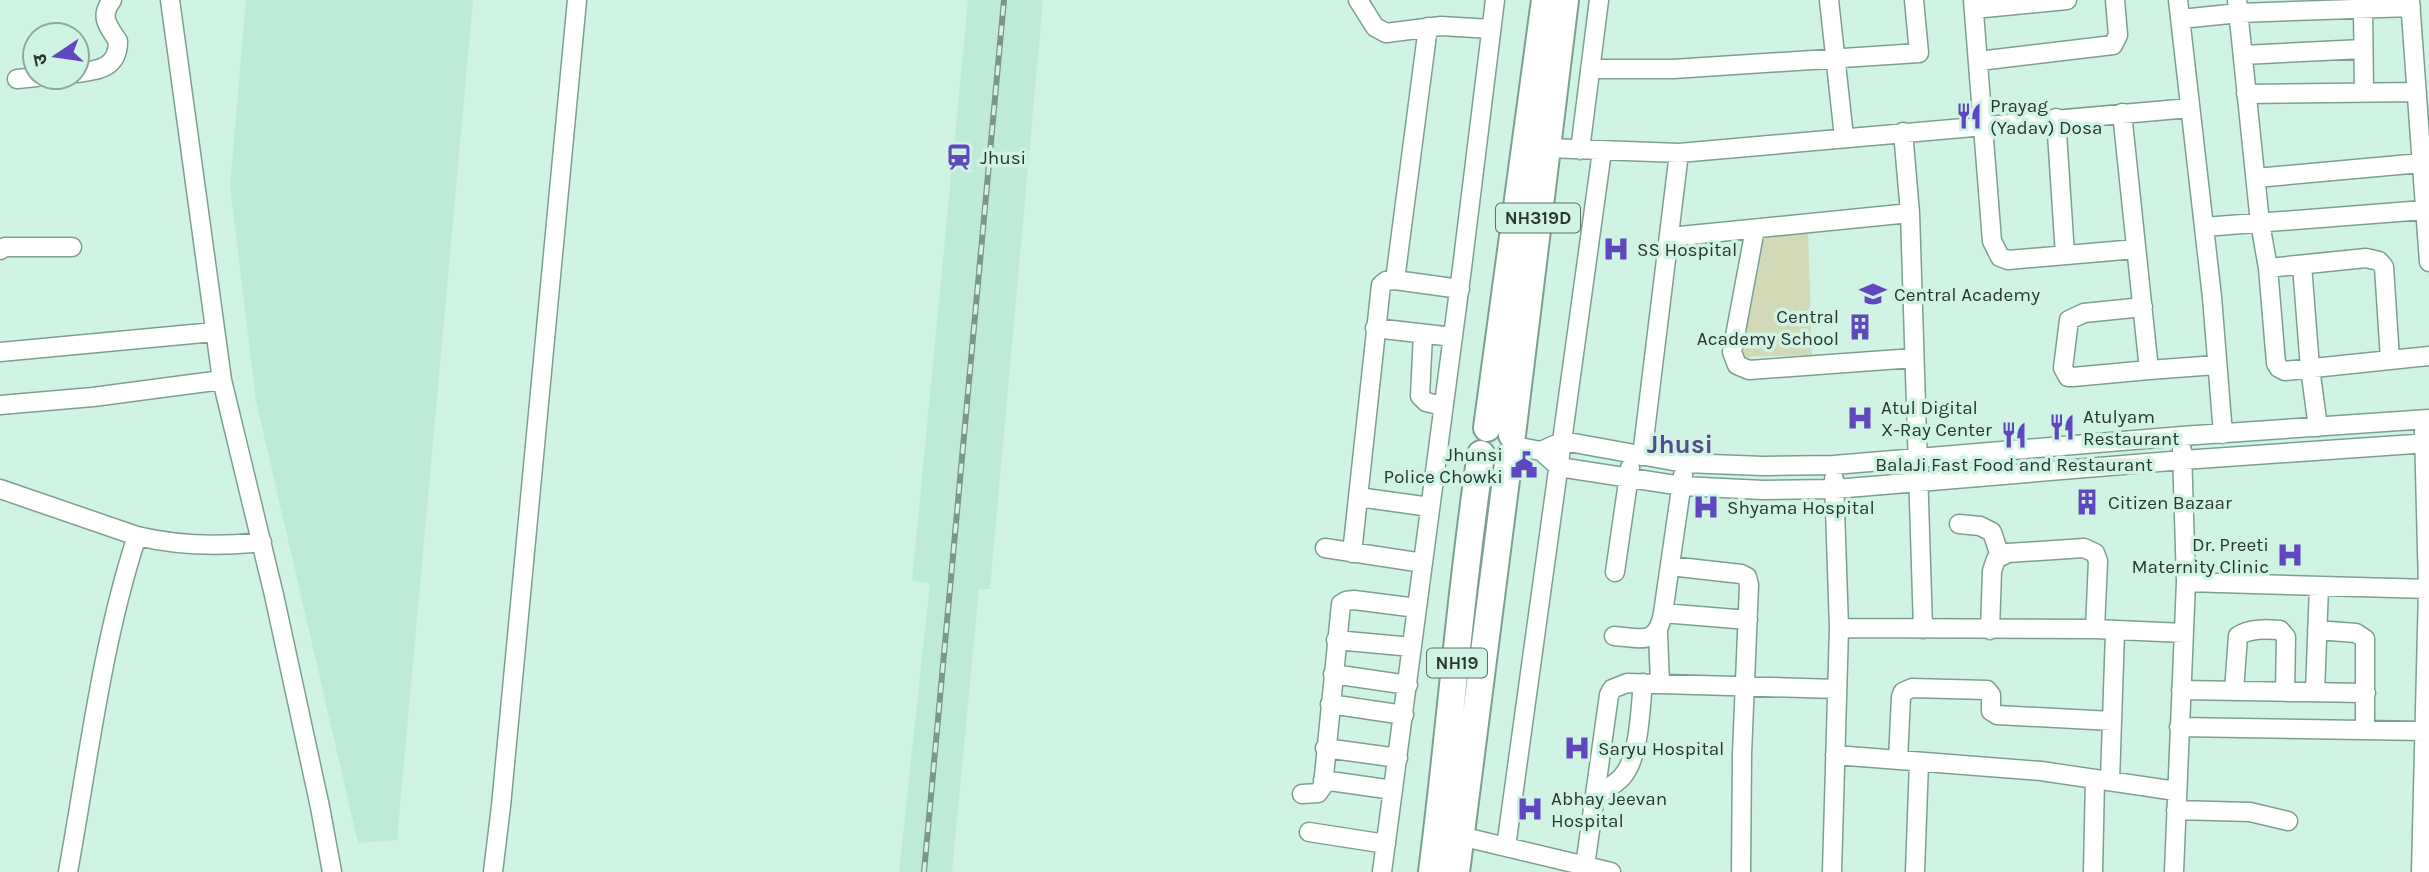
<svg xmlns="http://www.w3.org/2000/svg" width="2429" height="872" viewBox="0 0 2429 872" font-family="Karla,'Noto Sans Devanagari',sans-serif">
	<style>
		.built { fill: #beebd7 }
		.green { fill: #d1d9b7 }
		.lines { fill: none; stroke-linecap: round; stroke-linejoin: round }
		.minor-casing { stroke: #7d9f90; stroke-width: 21 }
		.highway-casing { stroke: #7d9f90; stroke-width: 30 }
		.minor { stroke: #fff; stroke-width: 18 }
		.highway { stroke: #fff; stroke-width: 26 }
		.rail-casing { stroke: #7d968b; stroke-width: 6 }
		.rail { stroke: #cff4e4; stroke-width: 3.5; stroke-dasharray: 10; stroke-linecap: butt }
		.labels { text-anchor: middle; stroke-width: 7; stroke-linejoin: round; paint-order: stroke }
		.shield { fill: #cff4e4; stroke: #5b7067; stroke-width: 2 }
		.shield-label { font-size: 18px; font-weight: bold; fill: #293731 }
		.poi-label { font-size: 19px; fill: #293731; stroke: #cff4e4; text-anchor: start }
		.district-label { font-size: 26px; font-weight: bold; fill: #534c8b; stroke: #cff4e4 }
	</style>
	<rect width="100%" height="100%" fill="#cff4e4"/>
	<!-- built -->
	<path class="built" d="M 246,0 L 473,0 L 397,840 L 358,843 L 256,401 L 230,186 Z
		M 968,0 L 1043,0 L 990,589 L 979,589 L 952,872 L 899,872 L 930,583 L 912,581 Z"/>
	<!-- green -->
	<path class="green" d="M 1808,232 L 1812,355 L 1743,357 L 1741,297 L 1757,233 Z"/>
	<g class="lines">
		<!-- minor casing -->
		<g class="minor-casing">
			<path id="minor" d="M 170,0 L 222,380 L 274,595 L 320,807 L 332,872
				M 1358,0 L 1375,27 L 1386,33 L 1441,26 L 1491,29
				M 1829,0 L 1844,137
				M 1973,0 L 1992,241 L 2000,257 L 2008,260 L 2136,249
				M 2178,0 L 2212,297 L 2223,434
				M 2237,0 L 2260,223 L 2268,268 L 2276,363 L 2279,368 L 2285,371 L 2429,356
				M 2410,0 L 2429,262
				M 1974,9 L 2067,0
				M 2363,9 L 2364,92
				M 2181,19 L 2239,13 L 2411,7
				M 2243,55 L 2363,49
				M 1979,61 L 2113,45 L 2118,35 L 2115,0
				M 1590,69 L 1673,69 L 1919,53 L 1914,0
				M 77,73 C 99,70 118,68 118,41 C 108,26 99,17 112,0
				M 17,79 L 37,77
				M 2246,94 L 2417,92
				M 2122,113 L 2149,370 L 2216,365
				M 2056,118 L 2065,255
				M 1903,132 L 1910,213 L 1923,629
				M 1547,148 L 1679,153 L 2190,108
				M 1580,150 L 1599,0
				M 2256,178 L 2421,163
				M 2204,227 L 2424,210
				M 1755,229 L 1732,352 L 1737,365 L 1749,370 L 1914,358
				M 1670,237 L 1910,213
				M 0,250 L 5,247 L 72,247
				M 2302,265 L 2310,368 L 2318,427
				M 2268,268 L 2366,258 L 2379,261 L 2384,267 L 2390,359
				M 1395,280 L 1428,27
				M 2143,307 L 2084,313 L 2069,320 L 2063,368 L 2068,377 L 2073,377 L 2149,370
				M 1375,328 L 1453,337
				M 1423,334 L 1420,396 L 1426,402 L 1443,406
				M 0,352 L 214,332
				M 0,405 L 93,397 L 222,380
				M 1514,446 L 1541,451 L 1559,467 L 1682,486 L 1763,490 L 1835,489 L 2183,460 L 2429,443
				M 1541,451 L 1563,441 L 1684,463 L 1763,466 L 1834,465 L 2182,436 L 2429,419
				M 1642,456 L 1679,153
				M 1683,475 L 1663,613 L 1748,620
				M 0,489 L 137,536 C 179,546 219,547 262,542
				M 1358,497 L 1430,507
				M 1959,524 L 1980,526 L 1992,532 L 2000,556
				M 1325,548 L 1423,563
				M 1352,553 L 1381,285 L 1386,281 L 1395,280 L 1460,289
				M 1670,566 L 1741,574 L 1747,577 L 1749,585 L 1742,754 L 1741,872
				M 1615,572 L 1630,468
				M 2186,582 L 2429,589
				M 1839,628 L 2095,629 L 2184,633
				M 1990,630 L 1992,571 L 1996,559 L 2008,553 L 2084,548 L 2095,553 L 2098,561 L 2095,629
				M 2317,630 L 2356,633 L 2365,639 L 2365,730
				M 1658,632 L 1660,684
				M 1614,636 C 1641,638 1657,646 1663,613
				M 1336,640 L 1412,647
				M 1333,674 L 1408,685
				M 2181,690 L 2366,693
				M 2234,691 L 2238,636 C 2249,628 2267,629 2280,630 L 2286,637 L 2285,692
				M 2315,692 L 2319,586
				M 1330,704 L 1404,715
				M 2179,727 L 2424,731
				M 1325,748 L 1398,758
				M 1835,755 L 2041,771 L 2176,791
				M 1898,760 L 1901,697 L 1903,692 L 1912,688 L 1987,690 L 1991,695 L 1991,711 L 1997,715 L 2112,721
				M 1323,780 L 1393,790
				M 2110,781 L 2115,632
				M 1302,794 L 1318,793 L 1323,786 L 1341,604 L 1346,601 L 1354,600 L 1417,608
				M 1595,797 C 1603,791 1615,785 1622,777 C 1640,757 1640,709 1643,683
				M 2176,810 L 2250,812 L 2288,821
				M 1309,832 L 1386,844
				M 1460,836 L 1611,872
				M 1506,847 L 1602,151
				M 1585,866 L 1609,695 L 1612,689 L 1627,683 L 1837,689
				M 68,872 C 88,762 102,642 137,536
				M 493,872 L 501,806 L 577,0
				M 1382,872 L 1462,268 L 1495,0
				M 1832,872 L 1839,628 L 1834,479
				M 1915,872 L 1919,762
				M 2093,872 L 2095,779
				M 2174,872 L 2186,582 L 2182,450
				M 2421,872 L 2428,589 L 2424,431"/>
		</g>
		<!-- highway casing -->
		<g class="highway-casing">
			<path id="highway" d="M 1487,428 L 1545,0
				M 1512,435 L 1565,0
				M 1432,872 C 1450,733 1460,592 1481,454
				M 1456,872 L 1509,456"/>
		</g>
		<!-- minor -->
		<use href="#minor" class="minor"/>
		<!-- highway -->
		<use href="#highway" class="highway"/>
		<!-- rail casing -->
		<g class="rail-casing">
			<path id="rail" d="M 924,872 L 1004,0"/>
		</g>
		<!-- rail -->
		<use href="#rail" class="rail"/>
	</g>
	<!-- icons -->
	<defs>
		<g id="restaurant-bare" transform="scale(2.1)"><path d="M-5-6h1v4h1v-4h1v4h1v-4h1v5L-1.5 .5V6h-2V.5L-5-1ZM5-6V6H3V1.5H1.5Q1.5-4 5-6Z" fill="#5f47bf" stroke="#cff4e4" stroke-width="2.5" paint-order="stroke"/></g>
		<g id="station-bare" transform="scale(2.1)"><path d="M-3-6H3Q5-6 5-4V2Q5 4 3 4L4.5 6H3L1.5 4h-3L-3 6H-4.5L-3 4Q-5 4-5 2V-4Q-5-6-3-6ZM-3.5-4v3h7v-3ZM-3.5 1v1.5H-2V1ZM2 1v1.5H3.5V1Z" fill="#5f47bf" stroke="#cff4e4" stroke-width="2.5" paint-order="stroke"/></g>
		<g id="hospital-bare" transform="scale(2.1)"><path d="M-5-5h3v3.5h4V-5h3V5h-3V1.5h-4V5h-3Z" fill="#5f47bf" stroke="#cff4e4" stroke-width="2.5" paint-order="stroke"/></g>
		<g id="school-bare" transform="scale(2.1)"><path d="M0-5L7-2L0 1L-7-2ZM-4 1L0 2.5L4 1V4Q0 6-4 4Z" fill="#5f47bf" stroke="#cff4e4" stroke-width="2.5" paint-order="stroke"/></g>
		<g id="building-bare" transform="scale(2.1)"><path d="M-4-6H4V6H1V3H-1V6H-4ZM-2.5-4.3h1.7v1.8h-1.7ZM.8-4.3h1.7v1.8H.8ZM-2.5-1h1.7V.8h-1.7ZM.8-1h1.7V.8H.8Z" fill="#5f47bf" stroke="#cff4e4" stroke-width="2.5" paint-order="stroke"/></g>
		<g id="civic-bare" transform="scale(2.1)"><path d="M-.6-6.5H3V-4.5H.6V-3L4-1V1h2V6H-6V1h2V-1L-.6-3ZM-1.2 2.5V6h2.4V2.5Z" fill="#5f47bf" stroke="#cff4e4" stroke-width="2.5" paint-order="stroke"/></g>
	</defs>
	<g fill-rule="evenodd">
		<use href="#restaurant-bare" x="1969" y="116"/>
		<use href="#station-bare" x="959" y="157"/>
		<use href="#hospital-bare" x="1616" y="249"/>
		<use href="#school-bare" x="1873" y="294"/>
		<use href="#building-bare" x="1860" y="327"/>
		<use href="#hospital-bare" x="1860" y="418"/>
		<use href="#restaurant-bare" x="2062" y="427"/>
		<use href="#restaurant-bare" x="2014" y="435"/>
		<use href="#civic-bare" x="1524" y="465"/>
		<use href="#building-bare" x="2087" y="502"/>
		<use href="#hospital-bare" x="1706" y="507"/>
		<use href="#hospital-bare" x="2290" y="555"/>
		<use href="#hospital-bare" x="1577" y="748"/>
		<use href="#hospital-bare" x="1530" y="809"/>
	</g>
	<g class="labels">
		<!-- shield labels -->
		<g class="shield">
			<rect x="1496" y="203.5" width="84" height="29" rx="5"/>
			<rect x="1427" y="648.5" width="60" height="29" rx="5"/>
		</g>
		<g class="shield-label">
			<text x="1538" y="224">NH319D</text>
			<text x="1457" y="669">NH19</text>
		</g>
		<!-- poi labels -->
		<g class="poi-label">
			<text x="1990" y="112">Prayag<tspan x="1990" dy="22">(Yadav) Dosa</tspan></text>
			<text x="980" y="164">Jhusi</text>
			<text x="1637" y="256">SS Hospital</text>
			<text x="1894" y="301">Central Academy</text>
			<text x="1839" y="323" text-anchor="end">Central<tspan x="1839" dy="22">Academy School</tspan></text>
			<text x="1881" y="414">Atul Digital<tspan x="1881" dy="22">X-Ray Center</tspan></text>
			<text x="2083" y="423">Atulyam<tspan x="2083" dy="22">Restaurant</tspan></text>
			<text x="1503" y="461" text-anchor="end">Jhunsi<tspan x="1503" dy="22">Police Chowki</tspan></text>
			<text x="2014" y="471" text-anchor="middle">BalaJi Fast Food and Restaurant</text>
			<text x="2108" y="509">Citizen Bazaar</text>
			<text x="1727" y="514">Shyama Hospital</text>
			<text x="2269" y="551" text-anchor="end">Dr. Preeti<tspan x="2269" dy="22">Maternity Clinic</tspan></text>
			<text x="1598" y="755">Saryu Hospital</text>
			<text x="1551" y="805">Abhay Jeevan<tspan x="1551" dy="22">Hospital</tspan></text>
		</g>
		<!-- district labels -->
		<g class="district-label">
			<text x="1680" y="453">Jhusi</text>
		</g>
	</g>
	<!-- north arrow -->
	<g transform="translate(56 56) rotate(257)"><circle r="33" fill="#cff4e4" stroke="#8da89c" stroke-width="2"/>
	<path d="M0-5L12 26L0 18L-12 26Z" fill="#5f47bf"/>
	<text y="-10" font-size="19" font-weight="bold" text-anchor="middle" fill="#293731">उ</text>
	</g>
</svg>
